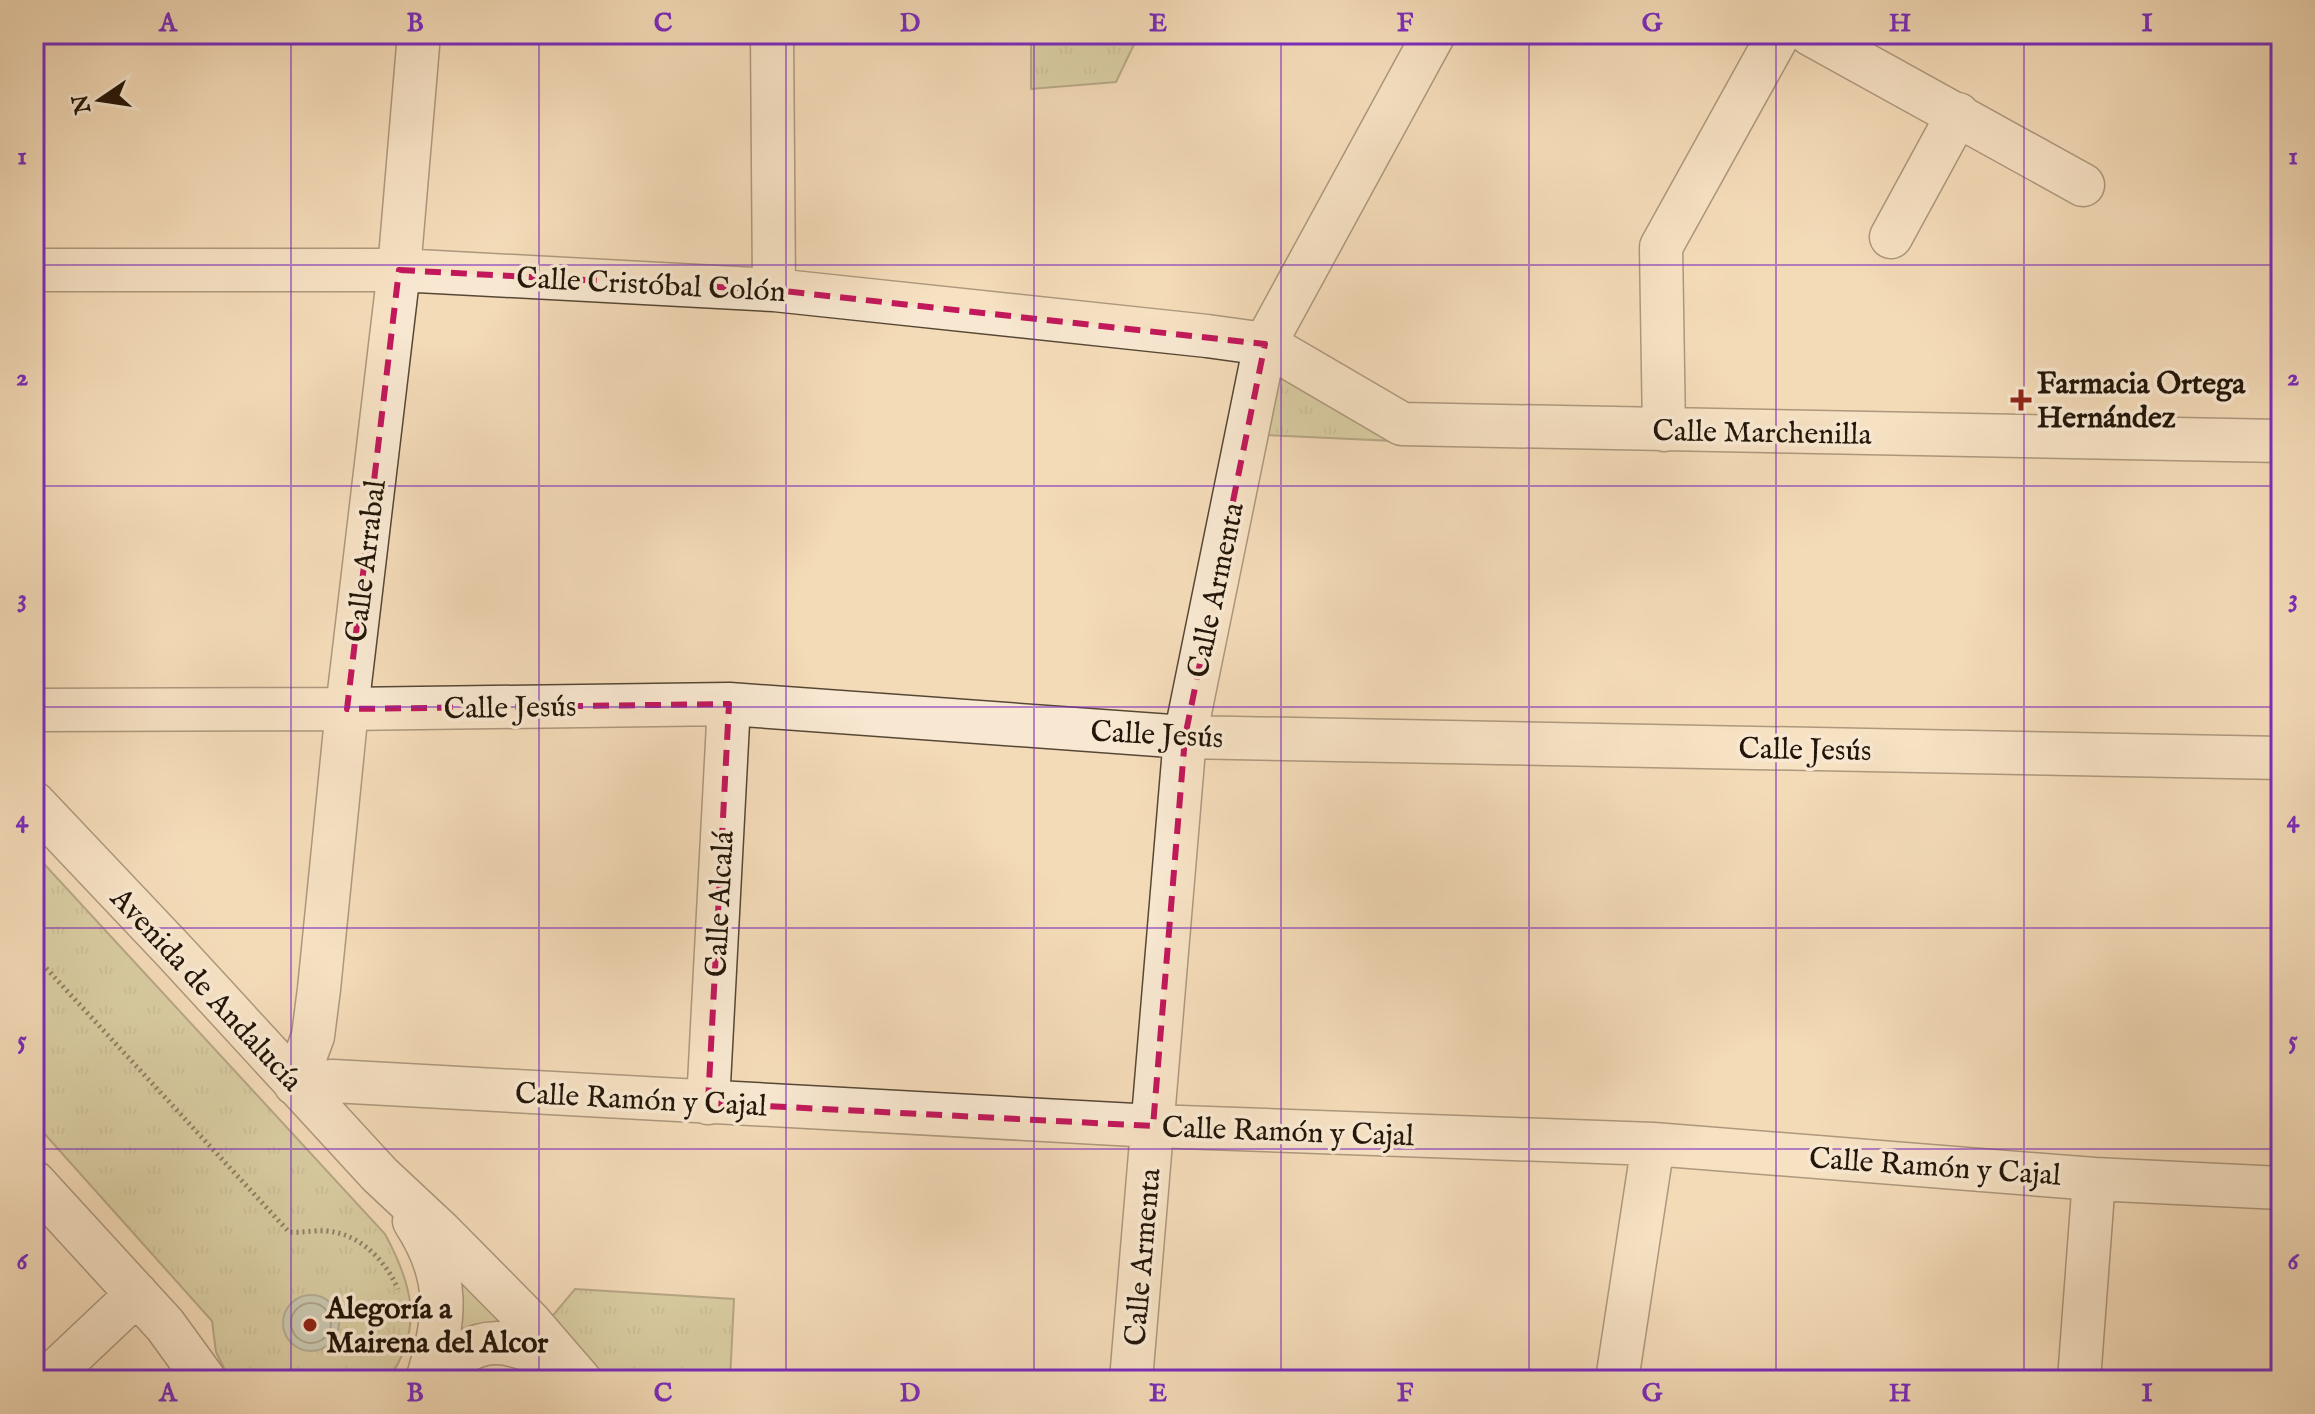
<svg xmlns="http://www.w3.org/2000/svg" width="2315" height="1414" viewBox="0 0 2315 1414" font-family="'IM FELL English',serif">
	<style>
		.grass { fill: #bdc08e; stroke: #706b4c; stroke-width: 2 }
		.park { fill: url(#park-tufts); stroke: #706b4c; stroke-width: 2 }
		.water { fill: #9cbbb3; stroke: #6c796f; stroke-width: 2 }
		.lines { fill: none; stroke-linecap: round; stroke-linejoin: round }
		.shore { stroke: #60685e; stroke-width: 2 }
		.building { fill: url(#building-hatch); stroke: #231609; stroke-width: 2 }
		.street-casing { stroke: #574735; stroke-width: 45 }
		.path { stroke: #231609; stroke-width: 5; stroke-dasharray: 2 4; stroke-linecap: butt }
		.street { stroke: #f8e8d1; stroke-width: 42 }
		.marked { fill: none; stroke: #c2185b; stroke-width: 6; stroke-dasharray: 16 10; stroke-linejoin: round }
		.grid { fill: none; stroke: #7b2cbf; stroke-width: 2; stroke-opacity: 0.55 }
		.poi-dot { fill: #8f2418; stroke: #f8e8d1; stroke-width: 3 }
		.labels { text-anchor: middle; stroke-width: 7; stroke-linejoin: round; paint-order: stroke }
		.street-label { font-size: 30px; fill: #231609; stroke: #f8e8d1 }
		.poi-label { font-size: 30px; font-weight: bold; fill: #231609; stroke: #f8e8d1; text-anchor: start }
		.neatline { fill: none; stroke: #7b2cbf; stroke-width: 3 }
		.grid-label { font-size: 26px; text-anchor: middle; font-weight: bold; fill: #7b2cbf }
	</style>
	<defs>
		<pattern id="park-tufts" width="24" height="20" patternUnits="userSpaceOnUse" patternTransform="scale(2)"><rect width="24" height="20" fill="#bdc08e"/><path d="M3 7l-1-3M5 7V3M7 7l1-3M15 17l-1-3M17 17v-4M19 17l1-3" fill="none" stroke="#a2a479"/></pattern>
		<pattern id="building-hatch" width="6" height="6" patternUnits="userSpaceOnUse" patternTransform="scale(2)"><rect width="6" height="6" fill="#e5ac8a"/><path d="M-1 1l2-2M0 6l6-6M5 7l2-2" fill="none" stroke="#c49376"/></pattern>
	</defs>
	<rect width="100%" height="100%" fill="#f4dbb8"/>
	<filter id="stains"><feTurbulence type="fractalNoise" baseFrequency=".0025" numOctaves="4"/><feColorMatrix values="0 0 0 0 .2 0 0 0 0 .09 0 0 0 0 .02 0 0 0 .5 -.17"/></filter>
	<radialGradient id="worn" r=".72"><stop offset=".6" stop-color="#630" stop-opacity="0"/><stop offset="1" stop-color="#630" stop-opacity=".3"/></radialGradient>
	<!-- grass -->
	<path class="grass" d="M 468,1273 L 534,1339 L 449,1336 L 451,1286 Z"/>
	<!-- park -->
	<path class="park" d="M 1031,34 L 1139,34 L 1116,82 L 1031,89 Z
		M 1278,362 L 1395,441 L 1267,435 Z
		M 34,853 L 385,1234 C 413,1286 424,1328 388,1380 L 230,1380 L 216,1352 L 212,1321 L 34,1122 Z
		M 575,1289 L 734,1299 L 730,1380 L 609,1380 L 550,1319 Z"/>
	<!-- water -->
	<path class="water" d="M283 1323a28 28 0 1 1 56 0a28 28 0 1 1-56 0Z"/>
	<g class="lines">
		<!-- shore -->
		<path class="shore" d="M291 1323a20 20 0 1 1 40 0a20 20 0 1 1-40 0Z"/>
	</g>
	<!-- building -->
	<path class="building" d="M 1832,1372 L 1885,1380 L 1830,1380 Z"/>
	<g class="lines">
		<!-- street casing -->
		<g class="street-casing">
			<path id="street" d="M 419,34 L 399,270 L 347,709 L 319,989 L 313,1036 L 295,1084 L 333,1081 L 1153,1126 L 1653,1144 L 2094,1179 L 2281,1188
				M 772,34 L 774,290
				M 1810,34 L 2083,185
				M 1891,237 L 1958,114
				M 34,270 L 399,270 L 774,290 L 1207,336 L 1265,344 L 1402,424 L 2281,441
				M 1664,430 L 1661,247 L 1779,34
				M 34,710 L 347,709 L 729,704 L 1185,737 L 2281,758
				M 34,803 L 175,952 L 380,1175 L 441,1232 L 529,1321 L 580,1380
				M 708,1103 L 729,704
				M 34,1182 L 165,1325 L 205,1380
				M 414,1221 C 451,1278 446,1318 427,1380
				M 46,1380 L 137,1294
				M 434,1380 C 475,1328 512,1338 564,1367
				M 1131,1380 L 1185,737 L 1265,344 L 1434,34
				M 1617,1380 L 1653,1144
				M 2079,1380 L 2094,1179"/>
		</g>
		<!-- path -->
		<path class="path" d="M 34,955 L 289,1232 C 302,1233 315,1230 327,1231 C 360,1234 385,1260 398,1289"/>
		<!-- street -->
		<use href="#street" class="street"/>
	</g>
	<!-- marked area -->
	<path d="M0 0H2315V1414H0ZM 399,270 L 774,290 L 1265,344 L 1185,737 L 1153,1126 L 708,1103 L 729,704 L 347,709 Z" fill="#f4dbb8" fill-opacity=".55" fill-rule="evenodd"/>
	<path class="marked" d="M 399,270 L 774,290 L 1265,344 L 1185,737 L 1153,1126 L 708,1103 L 729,704 L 347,709 Z"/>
	<!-- grid -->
	<path class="grid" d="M 291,34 L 291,1380M 539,34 L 539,1380M 786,34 L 786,1380M 1034,34 L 1034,1380M 1281,34 L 1281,1380M 1529,34 L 1529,1380M 1776,34 L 1776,1380M 2024,34 L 2024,1380M 34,265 L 2281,265M 34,486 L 2281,486M 34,707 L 2281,707M 34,928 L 2281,928M 34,1149 L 2281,1149"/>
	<!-- markers -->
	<g class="poi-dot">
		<path d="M2017 388h8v8h8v8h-8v8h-8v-8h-8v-8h8z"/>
		<circle cx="310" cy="1325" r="8"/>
	</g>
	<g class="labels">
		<!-- street labels -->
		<g class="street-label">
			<text transform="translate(651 284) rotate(3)" y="10">Calle Cristóbal Colón</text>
			<text transform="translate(1762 432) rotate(1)" y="10">Calle Marchenilla</text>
			<text transform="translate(365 561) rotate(-83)" y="10">Calle Arrabal</text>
			<text transform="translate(1215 590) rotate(-78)" y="10">Calle Armenta</text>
			<text transform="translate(510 707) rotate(-1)" y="10">Calle Jesús</text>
			<text transform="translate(1157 734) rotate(3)" y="10">Calle Jesús</text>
			<text transform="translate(1805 749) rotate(1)" y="10">Calle Jesús</text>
			<text transform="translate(719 904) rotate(-87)" y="10">Calle Alcalá</text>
			<text transform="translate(207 989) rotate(47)" y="10">Avenida de Andalucía</text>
			<text transform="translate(641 1099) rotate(3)" y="10">Calle Ramón y Cajal</text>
			<text transform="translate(1288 1131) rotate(2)" y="10">Calle Ramón y Cajal</text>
			<text transform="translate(1935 1166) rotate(4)" y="10">Calle Ramón y Cajal</text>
			<text transform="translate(1142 1257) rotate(-85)" y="10">Calle Armenta</text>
		</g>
		<!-- poi labels -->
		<g class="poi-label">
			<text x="2037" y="393">Farmacia Ortega<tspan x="2037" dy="34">Hernández</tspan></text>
			<text x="326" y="1318">Alegoría a<tspan x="326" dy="34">Mairena del Alcor</tspan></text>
		</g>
	</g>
	<!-- margin -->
	<rect width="2315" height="1414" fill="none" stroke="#f4dbb8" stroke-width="88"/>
	<!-- north arrow -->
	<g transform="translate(100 100) rotate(257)" stroke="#f8e8d1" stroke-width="6" paint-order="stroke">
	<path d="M0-6L14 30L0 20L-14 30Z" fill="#231609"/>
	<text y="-12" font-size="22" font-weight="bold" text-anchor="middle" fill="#231609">N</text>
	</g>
	<rect x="44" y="44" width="2227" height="1326" class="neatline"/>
	<g class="grid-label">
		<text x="168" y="31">A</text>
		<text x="415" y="31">B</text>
		<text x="663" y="31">C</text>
		<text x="910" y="31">D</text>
		<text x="1158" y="31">E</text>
		<text x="1405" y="31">F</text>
		<text x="1652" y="31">G</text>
		<text x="1900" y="31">H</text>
		<text x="2147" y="31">I</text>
		<text x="22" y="164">1</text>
		<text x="2293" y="164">1</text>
		<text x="22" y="385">2</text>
		<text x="2293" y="385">2</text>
		<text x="22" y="606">3</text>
		<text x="2293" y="606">3</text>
		<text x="22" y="827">4</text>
		<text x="2293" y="827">4</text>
		<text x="22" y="1048">5</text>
		<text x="2293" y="1048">5</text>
		<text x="22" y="1269">6</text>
		<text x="2293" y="1269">6</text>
		<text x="168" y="1401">A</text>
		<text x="415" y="1401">B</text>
		<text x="663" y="1401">C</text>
		<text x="910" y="1401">D</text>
		<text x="1158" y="1401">E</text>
		<text x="1405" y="1401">F</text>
		<text x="1652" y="1401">G</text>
		<text x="1900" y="1401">H</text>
		<text x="2147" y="1401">I</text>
	</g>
	<rect width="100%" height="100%" filter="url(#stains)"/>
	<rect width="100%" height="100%" fill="url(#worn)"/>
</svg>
